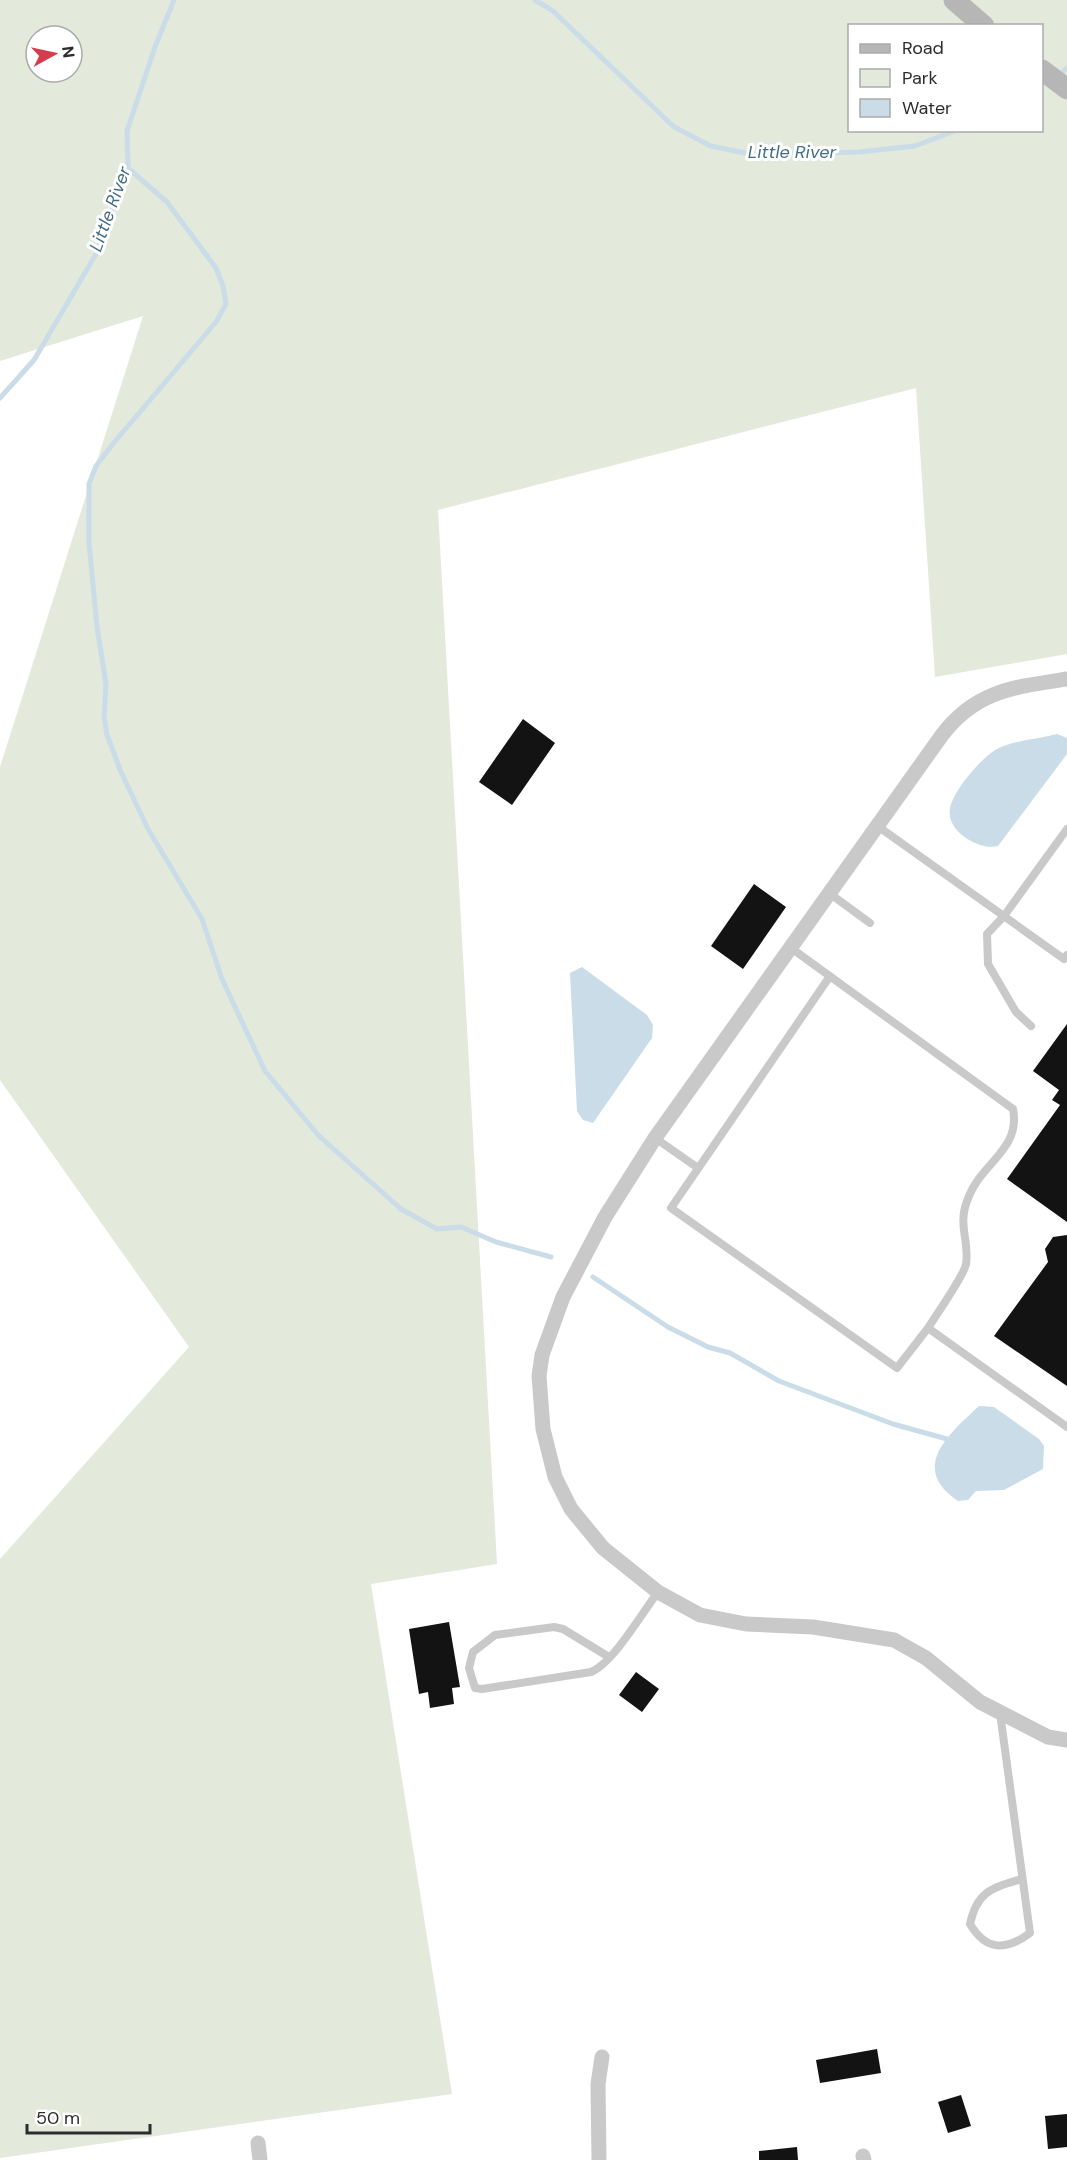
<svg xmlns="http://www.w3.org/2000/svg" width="1067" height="2160" viewBox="0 0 1067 2160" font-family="'DM Sans',sans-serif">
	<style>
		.green { fill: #e3e9db; fill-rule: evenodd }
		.water { fill: #c9dce7 }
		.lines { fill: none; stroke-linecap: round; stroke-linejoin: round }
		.stream { stroke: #c9dce7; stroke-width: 5 }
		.building { fill: #131313 }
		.lane { stroke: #c9c9c9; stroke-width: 8 }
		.street { stroke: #c9c9c9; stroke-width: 15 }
		.secondary { stroke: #b6b6b6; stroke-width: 21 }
		.labels { text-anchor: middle; stroke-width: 6; stroke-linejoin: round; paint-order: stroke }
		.water-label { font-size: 18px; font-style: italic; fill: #436d86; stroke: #fff }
	</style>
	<rect width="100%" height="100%" fill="#fff"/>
	<!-- green -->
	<path class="green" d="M 0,0 L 1067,0 L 1067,654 L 935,677 L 916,388 L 438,510 L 497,1564 L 371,1584 L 452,2094 L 0,2158 L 0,1559 L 189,1347 L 0,1080 L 0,767 L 143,316 L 0,361 ZM 850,26 L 1042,26 L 1042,130 L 850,130 ZM 36,36 L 72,36 L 72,72 L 36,72 Z"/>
	<!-- water -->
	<path class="water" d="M 1057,734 L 1067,738 L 1067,754 L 998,846 C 979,851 946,831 950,809 C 952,792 983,755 999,748 C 1016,740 1039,739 1057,734 Z
		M 582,967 L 647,1015 L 653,1025 L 652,1038 L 593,1123 L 583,1120 L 577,1111 L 570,973 Z
		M 979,1406 L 994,1407 L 1039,1439 L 1044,1446 L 1043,1469 L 1004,1490 L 976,1491 L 968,1500 L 958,1501 C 909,1468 948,1435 979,1406 Z"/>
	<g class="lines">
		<!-- stream -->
		<path class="stream" d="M 535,0 L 553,11 L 674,127 L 711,146 L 755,155 L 859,152 L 915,146 L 957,130
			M 1058,76 L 1067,68
			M 128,168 L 167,202 L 216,268 L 223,286 L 226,304 L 216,322 L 112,445 L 96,466 L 89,484 L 89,543 L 97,627 L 106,684 L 104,717 L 107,735 L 121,772 L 148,829 L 202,919 L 222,979 L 265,1071 L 319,1136 L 401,1209 L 437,1229 L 461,1227 L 496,1242 L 551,1257
			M 0,398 L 34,360 L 96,254 L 128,168 L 127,131 L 155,47 L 174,0
			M 593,1277 L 668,1327 L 708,1347 L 730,1353 L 779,1381 L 893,1424 L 947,1439"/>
	</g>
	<!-- building -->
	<path class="building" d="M 523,719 L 555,743 L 512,805 L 479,782 Z
		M 754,884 L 786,907 L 743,969 L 711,946 Z
		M 1067,1024 L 1067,1222 L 1007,1179 L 1060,1105 L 1052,1100 L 1059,1090 L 1033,1071 Z
		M 1067,1235 L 1067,1386 L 994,1336 L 1048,1262 L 1045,1249 L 1053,1237 Z
		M 449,1622 L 460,1687 L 452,1688 L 454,1704 L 430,1708 L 428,1692 L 419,1694 L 409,1629 Z
		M 636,1672 L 659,1689 L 642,1712 L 619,1695 Z
		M 877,2049 L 881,2073 L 820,2083 L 816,2060 Z
		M 961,2095 L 971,2126 L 948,2133 L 938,2102 Z
		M 1067,2114 L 1067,2147 L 1048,2149 L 1045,2116 Z
		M 797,2147 L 798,2160 L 759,2160 L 759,2151 Z"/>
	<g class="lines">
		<!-- lane -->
		<path class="lane" d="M 876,825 L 1064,959 L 1067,955
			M 829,893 L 870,923
			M 791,948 L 1013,1109 C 1021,1149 982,1163 969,1196 C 956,1225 970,1240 966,1264 C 964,1276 936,1315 928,1328
			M 830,976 L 671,1208 L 897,1368 L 928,1328 L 1067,1427
			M 1031,1026 L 1016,1012 L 988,964 L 987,934 L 1004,916 L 1067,829
			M 655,1138 L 698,1168
			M 609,1657 L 563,1629 L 554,1627 L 495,1635 L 473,1652 L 469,1668 L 475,1688 L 482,1689 L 591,1672 C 614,1662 642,1613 658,1592
			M 1000,1713 L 1030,1933 C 1006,1951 986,1951 970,1924 C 977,1891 992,1888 1022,1879"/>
		<!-- street -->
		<path class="street" d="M 1067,679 C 1015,687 976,690 942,735 L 655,1138 L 605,1217 L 563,1297 L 542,1355 L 539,1376 L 543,1429 L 555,1477 L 571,1509 L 603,1548 L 658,1592 L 700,1615 L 746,1624 L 813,1627 L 894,1640 L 926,1658 L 980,1702 L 1048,1737 L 1067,1740
			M 258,2143 L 260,2160
			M 863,2156 L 864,2160
			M 599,2160 L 598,2084 L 602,2057"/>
		<!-- secondary -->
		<path class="secondary" d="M 954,0 L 984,26
			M 1042,70 L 1067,89"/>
	</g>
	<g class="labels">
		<!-- water labels -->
		<g class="water-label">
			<text x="792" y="158">Little River</text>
			<text transform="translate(110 209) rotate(-70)" y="6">Little River</text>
		</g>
	</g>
	<!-- legend -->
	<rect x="848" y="24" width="195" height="108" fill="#ffffff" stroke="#ababab" stroke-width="1.5"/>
	<rect x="860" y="44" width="30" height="9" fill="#b6b6b6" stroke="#ababab" stroke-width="1.5"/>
	<text x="902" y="54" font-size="18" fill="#2c2c2c">Road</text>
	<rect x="860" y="69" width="30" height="18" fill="#e3e9db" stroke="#ababab" stroke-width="1.5"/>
	<text x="902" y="84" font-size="18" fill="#2c2c2c">Park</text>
	<rect x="860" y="99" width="30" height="18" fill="#c9dce7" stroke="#ababab" stroke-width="1.5"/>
	<text x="902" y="114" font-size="18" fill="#2c2c2c">Water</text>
	<!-- north arrow -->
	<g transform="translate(54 54) rotate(82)"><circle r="28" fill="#ffffff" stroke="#ababab" stroke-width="1.5"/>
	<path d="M0-4.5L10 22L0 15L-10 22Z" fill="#d43e4c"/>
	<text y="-9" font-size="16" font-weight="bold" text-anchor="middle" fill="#2c2c2c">N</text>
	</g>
	<!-- scale -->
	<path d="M27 2124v9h123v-9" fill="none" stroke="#2c2c2c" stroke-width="3"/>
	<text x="36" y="2124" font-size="18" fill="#2c2c2c" stroke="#ffffff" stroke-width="4.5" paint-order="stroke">50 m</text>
</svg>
